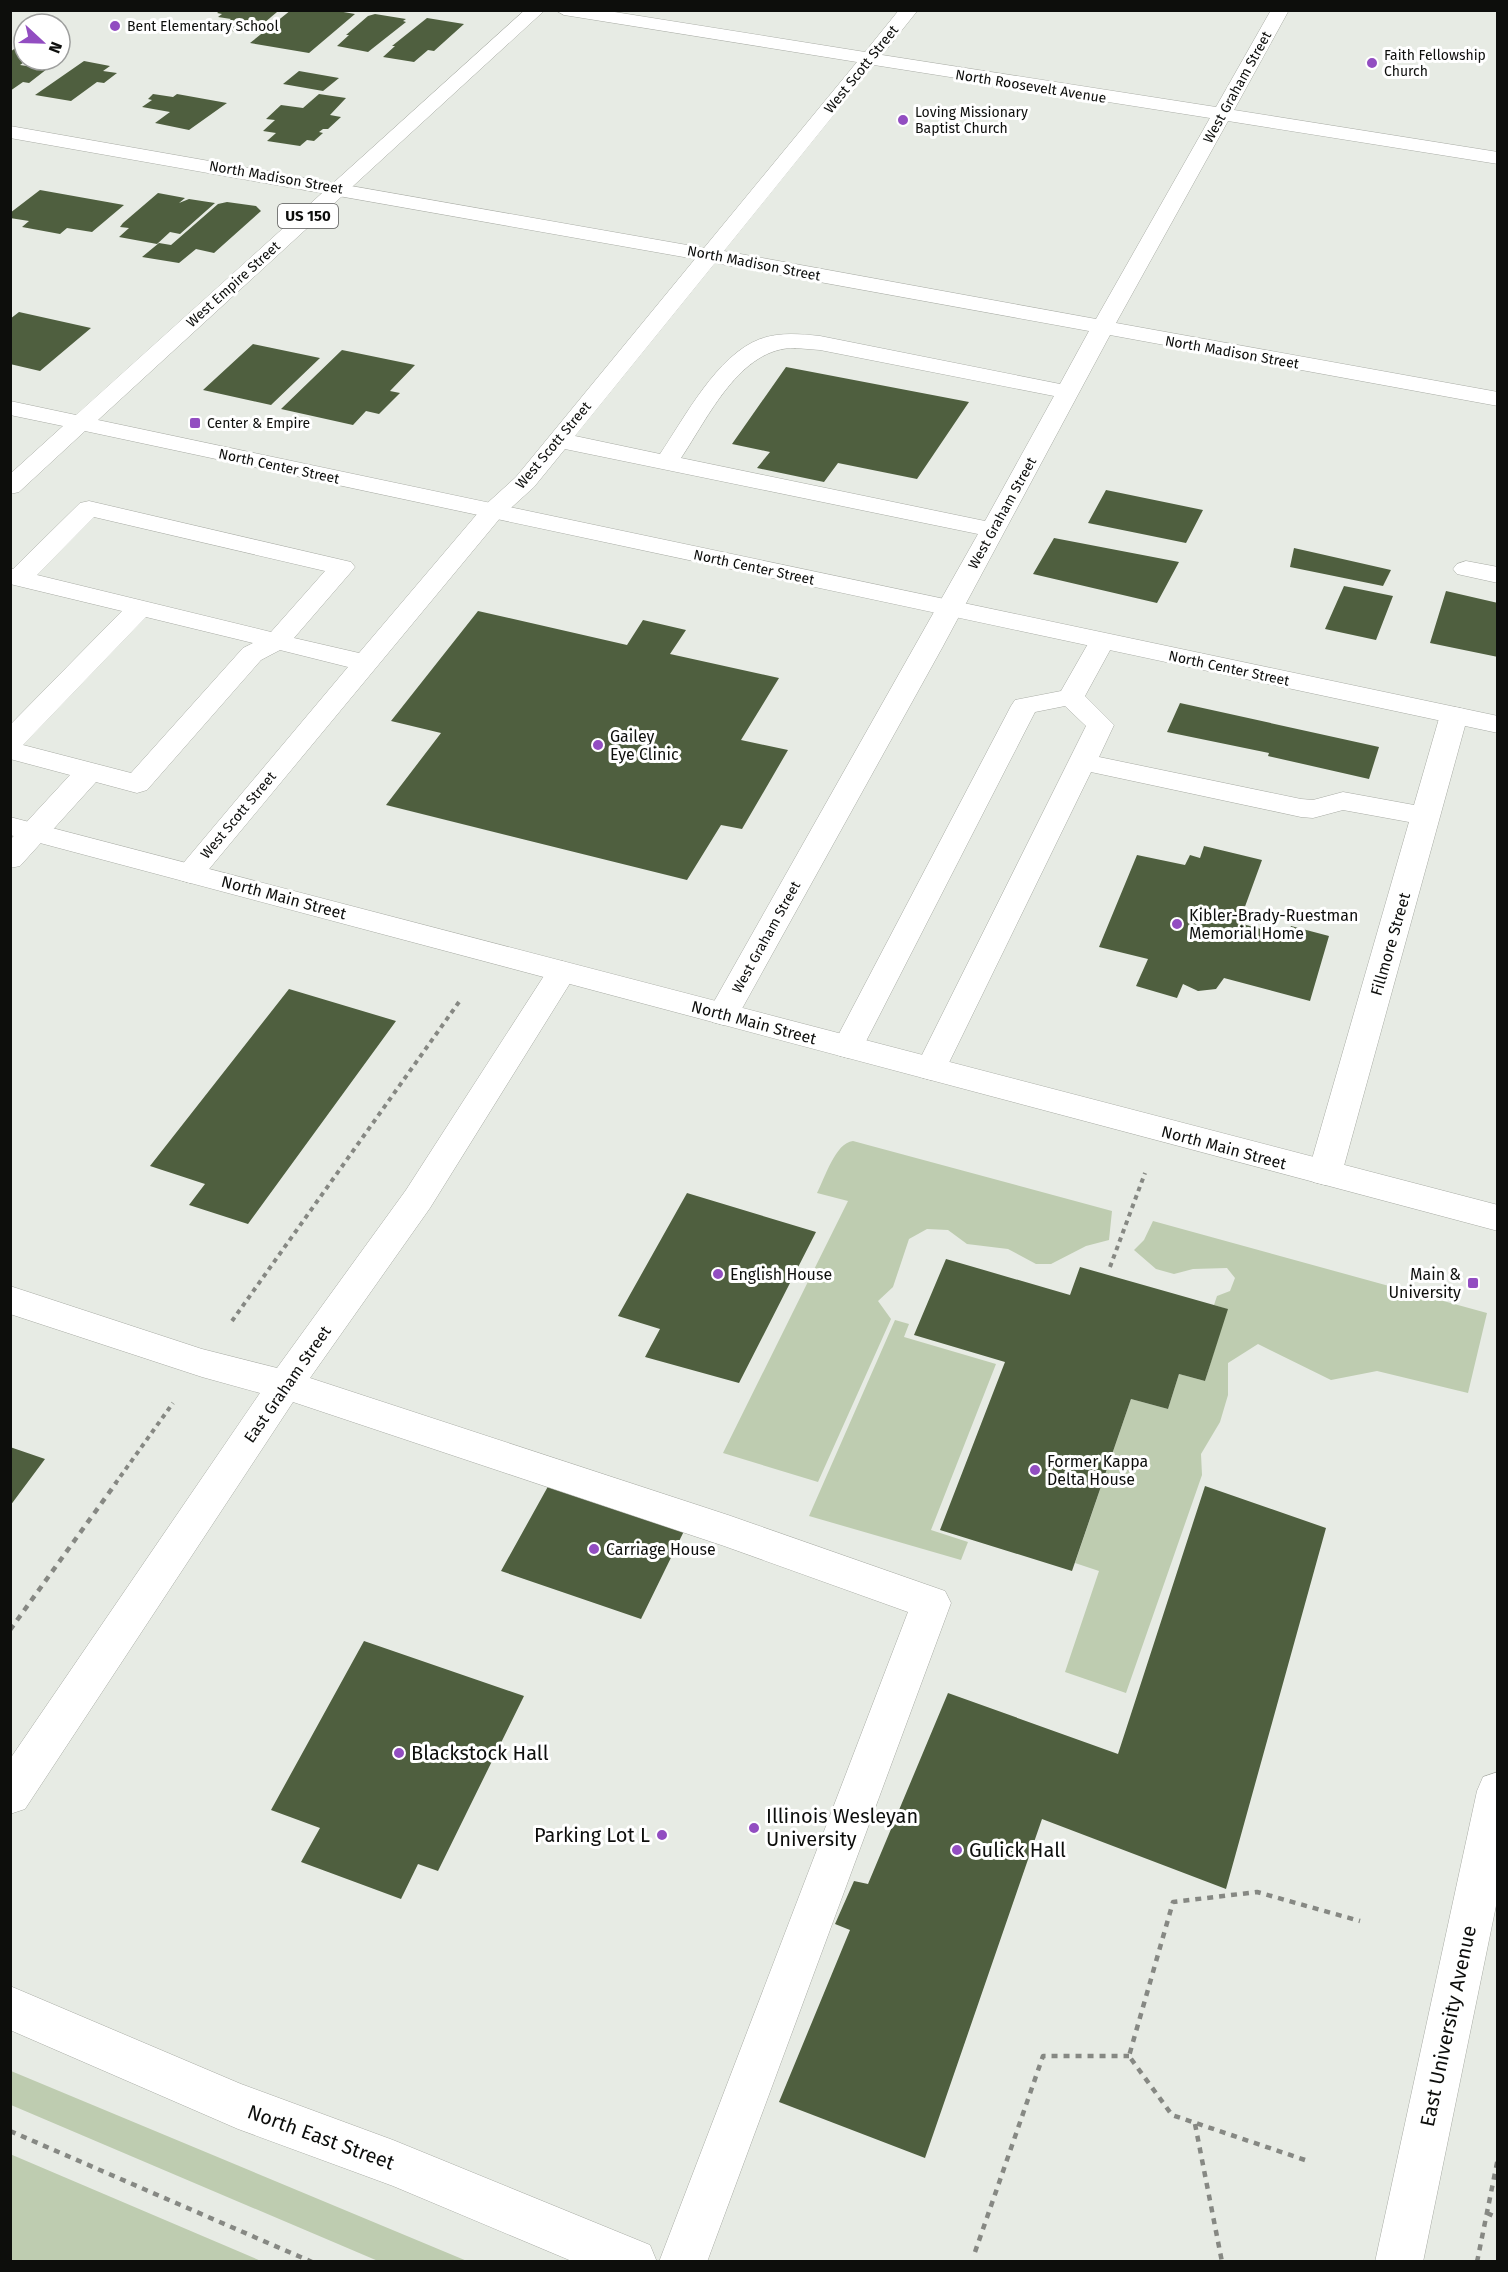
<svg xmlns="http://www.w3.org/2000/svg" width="1508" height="2272" viewBox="0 0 1508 2272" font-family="'Fira Sans',sans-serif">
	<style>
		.green { fill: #beccb0 }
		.building { fill: #4f5f3f }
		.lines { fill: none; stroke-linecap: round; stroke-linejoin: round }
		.minor-casing { stroke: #a9aca5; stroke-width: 1 }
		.major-casing { stroke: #a9aca5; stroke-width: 1 }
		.path-far1 { stroke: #868883; stroke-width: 4; stroke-dasharray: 4.5 4.5; stroke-linecap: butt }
		.path { stroke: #868883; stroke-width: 4.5; stroke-dasharray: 6 6; stroke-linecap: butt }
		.minor { fill: #fff; fill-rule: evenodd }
		.major { fill: #fff; fill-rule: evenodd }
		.poi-dot { fill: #924dc1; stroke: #fff; stroke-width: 2 }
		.labels { text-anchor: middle; stroke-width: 6; stroke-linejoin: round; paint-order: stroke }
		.far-poi-label { font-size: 14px; fill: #0d0e0c; stroke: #fff; text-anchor: start }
		.far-street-label { font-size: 14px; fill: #0d0e0c; stroke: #fff }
		.shield { fill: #fff; stroke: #565655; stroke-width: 1.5 }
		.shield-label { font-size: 15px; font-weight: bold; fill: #0d0e0c }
		.poi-label { font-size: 16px; fill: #0d0e0c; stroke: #fff; text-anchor: start }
		.street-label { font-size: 16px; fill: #0d0e0c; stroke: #fff }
		.near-poi-label { font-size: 20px; fill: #0d0e0c; stroke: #fff; text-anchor: start }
		.near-street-label { font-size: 20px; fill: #0d0e0c; stroke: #fff }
	</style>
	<rect width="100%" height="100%" fill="#e7ebe4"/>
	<!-- green -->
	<path class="green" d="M 853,1141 L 1112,1211 L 1109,1240 L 1086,1246 L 1051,1264 L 1036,1264 L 1008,1249 L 967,1244 L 948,1230 L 927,1229 L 909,1239 L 893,1287 L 878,1301 L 891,1319 L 818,1482 L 723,1453 L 848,1201 L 817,1193 C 825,1178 835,1143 853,1141 Z
		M 1153,1221 L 1487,1313 L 1468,1393 L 1377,1371 L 1331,1380 L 1258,1344 L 1228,1363 L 1228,1395 L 1220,1422 L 1201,1454 L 1202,1475 L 1126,1693 L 1065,1672 L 1099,1571 L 1075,1563 L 1131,1399 L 1168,1409 L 1179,1374 L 1205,1381 L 1227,1309 L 1214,1305 L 1217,1296 L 1230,1291 L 1235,1278 L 1227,1268 L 1193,1269 L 1174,1274 L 1156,1269 L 1134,1250 L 1144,1240 Z
		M 895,1320 L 909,1324 L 904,1337 L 996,1364 L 931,1530 L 968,1542 L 961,1560 L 809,1516 Z
		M 10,2071 L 11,2071 L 467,2261 L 378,2261 L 11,2105 Z
		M 10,2154 L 261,2261 L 11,2261 Z"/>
	<!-- building -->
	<path class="building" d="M 221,10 L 270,10 L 277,12 L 264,23 L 257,22 L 243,33 L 219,29 L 231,19 L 218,17 L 222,14 L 217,13 Z
		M 291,10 L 332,10 L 355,14 L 309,53 L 250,43 Z
		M 375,14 L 406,19 L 403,21 L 406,22 L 368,52 L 337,46 L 349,35 L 346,35 L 368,16 Z
		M 427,18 L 464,24 L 434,51 L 428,50 L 414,62 L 383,57 L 395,46 L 392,46 Z
		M 21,44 L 24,45 L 24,60 L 27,60 L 20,65 L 47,69 L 29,83 L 23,82 L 10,91 L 10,52 Z
		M 84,61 L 110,66 L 103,71 L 117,73 L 104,83 L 97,82 L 71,101 L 35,95 Z
		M 299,71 L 339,78 L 323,91 L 283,84 Z
		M 153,94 L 173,97 L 177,94 L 227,103 L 189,130 L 155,123 L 170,112 L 142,107 L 152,100 L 148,99 Z
		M 319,94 L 346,98 L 330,115 L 341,117 L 328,129 L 323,129 L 319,132 L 323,133 L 314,141 L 307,140 L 300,146 L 267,141 L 276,133 L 263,131 L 275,120 L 266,119 L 281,105 L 303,108 Z
		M 40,190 L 124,205 L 92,232 L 67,228 L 60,234 L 22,227 L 29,221 L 10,218 L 10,213 Z
		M 158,193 L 185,198 L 179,203 L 189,199 L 215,203 L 180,234 L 170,232 L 157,244 L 119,237 L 129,228 L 120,227 L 123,223 Z
		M 227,202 L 256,206 L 261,211 L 214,253 L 196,249 L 179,263 L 142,257 L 159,243 L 171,245 L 218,204 Z
		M 19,312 L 91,328 L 40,371 L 10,364 L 10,319 Z
		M 253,344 L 320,358 L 271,405 L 203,390 Z
		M 342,350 L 415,365 L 390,391 L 400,393 L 379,414 L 366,411 L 353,425 L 281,409 Z
		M 786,367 L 969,402 L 917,479 L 838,463 L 824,482 L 757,468 L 770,452 L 732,444 Z
		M 1106,490 L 1203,510 L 1186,543 L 1088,523 Z
		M 1054,538 L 1179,562 L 1157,603 L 1033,574 Z
		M 1294,548 L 1391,570 L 1383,586 L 1290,567 Z
		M 1344,586 L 1393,596 L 1376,640 L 1325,629 Z
		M 1446,591 L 1498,603 L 1498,657 L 1430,643 Z
		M 478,611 L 627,645 L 643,620 L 686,630 L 670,654 L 779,678 L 741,740 L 788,750 L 742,829 L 721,825 L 687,880 L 386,805 L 441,733 L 391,721 Z
		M 1180,703 L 1379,747 L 1369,779 L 1268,756 L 1269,753 L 1167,732 Z
		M 1204,846 L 1262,860 L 1239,923 L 1287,936 L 1291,926 L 1329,936 L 1310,1001 L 1224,978 L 1216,989 L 1198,991 L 1183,984 L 1177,998 L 1136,986 L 1148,959 L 1099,947 L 1137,855 L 1185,865 L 1190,855 L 1200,858 Z
		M 289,989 L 396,1021 L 248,1224 L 189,1205 L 205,1184 L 150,1166 Z
		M 687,1193 L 816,1232 L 739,1383 L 645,1357 L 660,1329 L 618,1316 Z
		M 946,1259 L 1070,1295 L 1080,1267 L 1228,1309 L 1205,1381 L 1179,1374 L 1168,1409 L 1131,1399 L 1072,1571 L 940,1530 L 1005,1362 L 914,1335 Z
		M 10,1447 L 45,1459 L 10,1506 Z
		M 551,1481 L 686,1527 L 641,1619 L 501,1571 Z
		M 1205,1486 L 1326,1528 L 1226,1889 L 1042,1819 L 925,2158 L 779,2102 L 850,1930 L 835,1924 L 854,1881 L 868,1884 L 948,1693 L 1118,1754 Z
		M 364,1641 L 524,1696 L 438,1871 L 418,1864 L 401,1899 L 301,1862 L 320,1828 L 271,1810 Z"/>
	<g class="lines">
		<!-- minor casing -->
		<g class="minor-casing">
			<path id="minor" d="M 555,10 L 602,10 L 865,52 L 899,10 L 918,10 L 882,55 L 1216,107 L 1271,10 L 1289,10 L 1234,110 L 1498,152 L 1498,164 L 1228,121 L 1116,323 L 1498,392 L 1498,406 L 1110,335 L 942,648 L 739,1014 L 734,1022 L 723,1025 L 712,1022 L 707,1014 L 978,534 L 565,449 L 534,487 L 501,517 L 200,880 L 190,883 L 180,880 L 175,873 L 348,667 L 280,650 L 261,660 L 147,790 L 137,793 L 96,782 L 20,866 L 10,868 L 10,840 L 70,775 L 10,759 L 10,725 L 122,611 L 10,584 L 10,568 L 13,569 L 80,503 L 89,501 L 351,562 L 355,567 L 351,572 L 294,638 L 359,653 L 483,507 L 516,477 L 695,259 L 10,138 L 10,126 L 704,248 L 857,62 L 564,15 ZM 874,65 L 1210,118 L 1096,319 L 724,251 ZM 715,263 L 1089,331 L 1060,384 L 820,336 C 800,334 779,332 760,339 C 717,355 685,417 660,454 L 575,436 ZM 795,348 L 820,350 L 1054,396 L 985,521 L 681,458 C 708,418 740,347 795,348 ZM 94,517 L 325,571 L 271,632 L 37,575 ZM 146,617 L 253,643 L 243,648 L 131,773 L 23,745 Z
				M 1466,561 L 1498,567 L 1498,583 L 1457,574 L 1453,569 L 1457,564 Z
				M 1102,633 L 1111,635 L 1115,641 L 1085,696 L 1114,725 L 1099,757 L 1301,799 L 1313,800 L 1343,792 L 1414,805 L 1440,715 L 1444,709 L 1454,707 L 1464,709 L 1468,715 L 1342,1173 L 1337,1182 L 1325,1185 L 1313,1182 L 1308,1173 L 1409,822 L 1343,810 L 1313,818 L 1301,817 L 1091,772 L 942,1077 L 931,1080 L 920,1077 L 915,1069 L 1086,726 L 1065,706 L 1035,712 L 859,1055 L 848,1058 L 837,1055 L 832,1047 L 1011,706 L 1015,700 L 1061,691 L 1093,635 Z
				M 562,961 L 573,965 L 577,972 L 430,1208 L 310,1378 L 728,1515 L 945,1591 L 951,1603 L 707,2262 L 659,2262 L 908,1612 L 724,1546 L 293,1402 L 25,1809 L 10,1814 L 10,1759 L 260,1393 L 202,1377 L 10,1314 L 10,1286 L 202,1349 L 277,1368 L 406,1190 L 551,965 Z
				M 1498,1772 L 1498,1896 L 1423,2262 L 1375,2262 L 1477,1791 L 1483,1777 Z
				M 10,1986 L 241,2084 L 393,2140 L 650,2245 L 657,2262 L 574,2262 L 393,2186 L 238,2129 L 10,2030 Z"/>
		</g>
		<!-- major casing -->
		<g class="major-casing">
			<path id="major" d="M 525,10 L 545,10 L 98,420 L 1498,716 L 1498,733 L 85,431 L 19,492 L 10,494 L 10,474 L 63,426 L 10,415 L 10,401 L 76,415 Z
				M 10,817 L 1498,1205 L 1498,1231 L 10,835 Z"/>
		</g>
		<!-- path-far1 -->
		<path class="path-far1" d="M 1110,1267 L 1145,1173
			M 232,1321 L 459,1002
			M 115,1484 L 173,1403"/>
		<!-- path -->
		<path class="path" d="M 10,1630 L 116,1483
			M 1195,2124 L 1222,2262
			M 10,2131 L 312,2262
			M 1305,2160 L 1172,2115 L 1129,2056 L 1173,1902 L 1257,1892 L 1360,1921
			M 1487,2213 L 1498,2218
			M 975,2252 L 1043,2056 L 1129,2056
			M 1477,2262 L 1498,2158"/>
		<!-- minor -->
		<use href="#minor" class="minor"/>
		<!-- major -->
		<use href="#major" class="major"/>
	</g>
	<!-- markers -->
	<g class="poi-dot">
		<circle cx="115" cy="26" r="6"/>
		<circle cx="1372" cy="63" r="6"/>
		<circle cx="903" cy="120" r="6"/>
		<rect x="189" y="417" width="12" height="12" rx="3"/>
		<circle cx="598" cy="745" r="6"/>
		<circle cx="1177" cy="924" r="6"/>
		<circle cx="718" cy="1274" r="6"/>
		<rect x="1467" y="1277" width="12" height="12" rx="3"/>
		<circle cx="1035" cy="1470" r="6"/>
		<circle cx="594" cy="1549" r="6"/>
		<circle cx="399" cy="1753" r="6"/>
		<circle cx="754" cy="1828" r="6"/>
		<circle cx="662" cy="1835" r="6"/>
		<circle cx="957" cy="1850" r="6"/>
	</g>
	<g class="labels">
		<!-- far-poi labels -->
		<g class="far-poi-label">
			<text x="127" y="31">Bent Elementary School</text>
			<text x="1384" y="60">Faith Fellowship<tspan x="1384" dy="16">Church</tspan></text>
			<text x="915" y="117">Loving Missionary<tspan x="915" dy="16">Baptist Church</tspan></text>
			<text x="207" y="428">Center &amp; Empire</text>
		</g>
		<!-- far-street labels -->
		<g class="far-street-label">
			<text transform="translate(861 69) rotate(-51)" y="5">West Scott Street</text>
			<text transform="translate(1031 86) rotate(9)" y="5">North Roosevelt Avenue</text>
			<text transform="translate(1237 87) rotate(-61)" y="5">West Graham Street</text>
			<text transform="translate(276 177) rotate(10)" y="5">North Madison Street</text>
			<text transform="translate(754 263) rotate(11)" y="5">North Madison Street</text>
			<text transform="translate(233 284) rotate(-42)" y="5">West Empire Street</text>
			<text transform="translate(1232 352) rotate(10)" y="5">North Madison Street</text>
			<text transform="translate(553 445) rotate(-50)" y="5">West Scott Street</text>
			<text transform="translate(279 466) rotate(12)" y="5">North Center Street</text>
			<text transform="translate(1002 513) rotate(-61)" y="5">West Graham Street</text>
			<text transform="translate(754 567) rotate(12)" y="5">North Center Street</text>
			<text transform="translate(1229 668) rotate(12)" y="5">North Center Street</text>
			<text transform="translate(238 815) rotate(-50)" y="5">West Scott Street</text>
			<text transform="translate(766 937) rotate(-61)" y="5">West Graham Street</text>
		</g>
		<!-- shield labels -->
		<rect class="shield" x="278" y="204" width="60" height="24" rx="4.5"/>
		<g class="shield-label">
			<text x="308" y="221">US 150</text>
		</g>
		<!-- poi labels -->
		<g class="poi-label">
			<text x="610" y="742">Gailey<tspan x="610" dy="18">Eye Clinic</tspan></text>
			<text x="1189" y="921">Kibler-Brady-Ruestman<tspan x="1189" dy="18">Memorial Home</tspan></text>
			<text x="730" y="1280">English House</text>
			<text x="1461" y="1280" text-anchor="end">Main &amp;<tspan x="1461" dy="18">University</tspan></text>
			<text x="1047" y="1467">Former Kappa<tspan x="1047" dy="18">Delta House</tspan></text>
			<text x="606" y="1555">Carriage House</text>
		</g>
		<!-- street labels -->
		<g class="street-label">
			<text transform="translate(284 897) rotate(15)" y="6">North Main Street</text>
			<text transform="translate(1390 944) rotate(-74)" y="6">Fillmore Street</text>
			<text transform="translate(754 1022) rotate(15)" y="6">North Main Street</text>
			<text transform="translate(1224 1147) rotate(15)" y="6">North Main Street</text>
			<text transform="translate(287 1384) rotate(-55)" y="6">East Graham Street</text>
		</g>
		<!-- near-poi labels -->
		<g class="near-poi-label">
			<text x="411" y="1760">Blackstock Hall</text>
			<text x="766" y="1823">Illinois Wesleyan<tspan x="766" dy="23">University</tspan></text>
			<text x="650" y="1842" text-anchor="end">Parking Lot L</text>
			<text x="969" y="1857">Gulick Hall</text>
		</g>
		<!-- near-street labels -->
		<g class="near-street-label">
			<text transform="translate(1448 2026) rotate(-78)" y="7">East University Avenue</text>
			<text transform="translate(321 2137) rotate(20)" y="7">North East Street</text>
		</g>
	</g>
	<!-- border -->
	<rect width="1508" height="2272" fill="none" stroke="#0d0e0c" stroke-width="24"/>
	<!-- north arrow -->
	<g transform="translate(42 42) rotate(112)"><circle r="28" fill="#ffffff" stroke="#9e9f9e" stroke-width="1.5"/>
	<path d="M0-4.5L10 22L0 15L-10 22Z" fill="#924dc1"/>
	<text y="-9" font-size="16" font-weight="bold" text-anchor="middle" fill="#0d0e0c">N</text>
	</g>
</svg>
